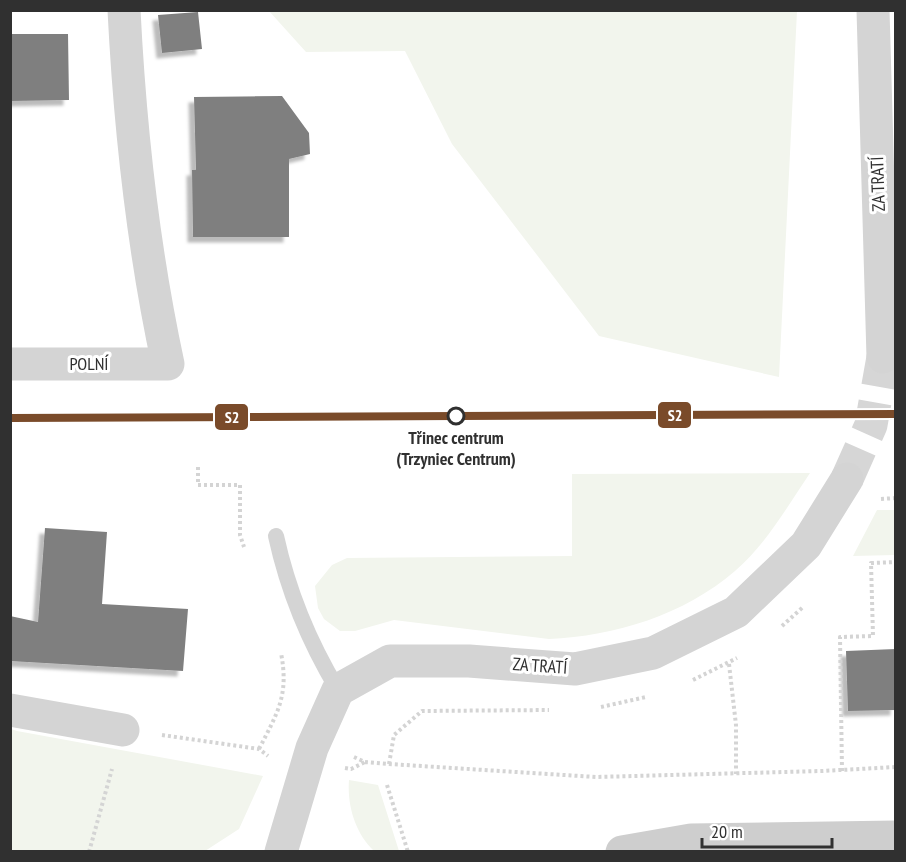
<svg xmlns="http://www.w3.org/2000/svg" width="906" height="862" viewBox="0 0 906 862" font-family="'PT Sans Narrow',sans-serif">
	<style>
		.green { fill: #f2f5ed }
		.building { fill: #7f7f7f; filter: url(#shadow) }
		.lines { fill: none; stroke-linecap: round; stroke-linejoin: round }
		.minor-tunnel { stroke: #d6d6d6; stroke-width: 33; stroke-dasharray: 33 16; stroke-linecap: butt }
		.path { stroke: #d4d4d4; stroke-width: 4; stroke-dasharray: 3 3; stroke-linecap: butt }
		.service { stroke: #d4d4d4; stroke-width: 16 }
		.minor { stroke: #d4d4d4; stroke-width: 33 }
		.secondary { stroke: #cecece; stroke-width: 33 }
		.rail-1-casing { stroke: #fff; stroke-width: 12 }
		.rail-1 { stroke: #7a4b2a; stroke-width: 8 }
		.stop-dot { fill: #fff; stroke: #303030; stroke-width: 3 }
		.labels { text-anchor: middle; stroke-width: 6; stroke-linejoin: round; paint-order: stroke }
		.street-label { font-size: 18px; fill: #303030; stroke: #fff }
		.stop-label { font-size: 18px; font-weight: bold; fill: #303030; stroke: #fff }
		.line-badge { stroke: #fff; stroke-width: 2 }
		.badge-label { font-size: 16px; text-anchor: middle; font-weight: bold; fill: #fff }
	</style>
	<defs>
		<filter id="shadow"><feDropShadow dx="-5.5" dy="5.5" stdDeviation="1.5" flood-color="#0004"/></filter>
	</defs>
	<rect width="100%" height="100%" fill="#fff"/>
	<!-- green -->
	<path class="green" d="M 269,11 L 797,11 L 779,377 L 599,336 L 452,144 L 405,51 L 306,52 Z
		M 810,473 C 787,507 767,543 735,571 C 684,615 615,636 549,639 L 394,620 L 355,631 L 340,631 L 324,619 L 318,608 L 315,586 L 332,565 L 347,558 L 572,556 L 572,474 Z
		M 877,510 L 895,510 L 895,555 L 853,556 Z
		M 11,729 L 17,731 L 263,776 L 239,829 L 205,851 L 11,851 Z
		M 349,780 L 378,785 L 399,851 L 374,851 C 355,833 347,805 349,780 Z"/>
	<!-- building -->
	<path class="building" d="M 198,12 L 202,49 L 162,53 L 158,15 Z
		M 10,34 L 68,34 L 69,100 L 10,101 Z
		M 282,96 L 309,133 L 310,154 L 289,159 L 289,237 L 193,237 L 192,170 L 196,170 L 194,97 Z
		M 45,528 L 107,532 L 102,604 L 188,609 L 183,671 L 10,661 L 10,616 L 38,622 Z
		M 896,649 L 896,710 L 848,711 L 846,651 Z"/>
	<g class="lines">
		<!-- minor-tunnel -->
		<path class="minor-tunnel" d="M 847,479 L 871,425 L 883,357"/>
		<!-- path -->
		<path class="path" d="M 198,467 L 198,485 L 240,485 L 240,535 L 244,547
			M 881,499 L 896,498
			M 782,626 L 803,607
			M 729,664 L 736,725 L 736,774
			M 693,680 L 737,658
			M 601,707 L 646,697
			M 162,735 L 259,749 L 268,756
			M 259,749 C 278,712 289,695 281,653
			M 354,757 L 365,762 L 389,764 L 596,777 L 822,771 L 896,767
			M 389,764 L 394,735 L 422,711 L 549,710
			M 345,768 L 351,769 L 365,762
			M 842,771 L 840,637 L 873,636 L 871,563 L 896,562
			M 387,785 L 408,852
			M 89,852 L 112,769"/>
		<!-- service -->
		<path class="service" d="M 276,536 C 288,591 309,642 338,690"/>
		<!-- minor -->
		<path class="minor" d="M 873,10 L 883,357
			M 10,364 L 168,364 C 143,248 130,129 124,10
			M 10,710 L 123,730
			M 281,852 L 312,748 L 338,690 L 390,661 L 469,661 L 575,669 L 653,653 L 736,612 L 806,545 L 847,479"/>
		<!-- secondary -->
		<path class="secondary" d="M 622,852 L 691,840 L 896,837"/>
		<!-- rail-1 casing -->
		<g class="rail-1-casing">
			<path id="rail-1" d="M 10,418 L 896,414"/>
		</g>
		<!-- rail-1 -->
		<use href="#rail-1" class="rail-1"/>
	</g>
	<!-- markers -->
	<circle class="stop-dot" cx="456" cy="416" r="8"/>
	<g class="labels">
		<!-- street labels -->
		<g class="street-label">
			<text transform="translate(878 184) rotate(-92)" y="6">ZA TRATÍ</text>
			<text x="89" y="370">POLNÍ</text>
			<text transform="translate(540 666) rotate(4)" y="6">ZA TRATÍ</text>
		</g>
		<!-- stop labels -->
		<g class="stop-label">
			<text x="456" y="444">Třinec centrum<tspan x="456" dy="21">(Trzyniec Centrum)</tspan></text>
		</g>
	</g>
	<g class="line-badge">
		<rect x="657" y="401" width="35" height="28" rx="6" fill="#7a4b2a"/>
		<rect x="214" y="403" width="35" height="28" rx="6" fill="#7a4b2a"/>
	</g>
	<g class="badge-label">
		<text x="675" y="421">S2</text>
		<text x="232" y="423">S2</text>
	</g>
	<!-- border -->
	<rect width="906" height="862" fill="none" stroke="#303030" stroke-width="24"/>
	<!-- scale -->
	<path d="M702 838v9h130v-9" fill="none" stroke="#303030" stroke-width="3"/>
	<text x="711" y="838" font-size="18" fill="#303030" stroke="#ffffff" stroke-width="4.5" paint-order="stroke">20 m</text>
</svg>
